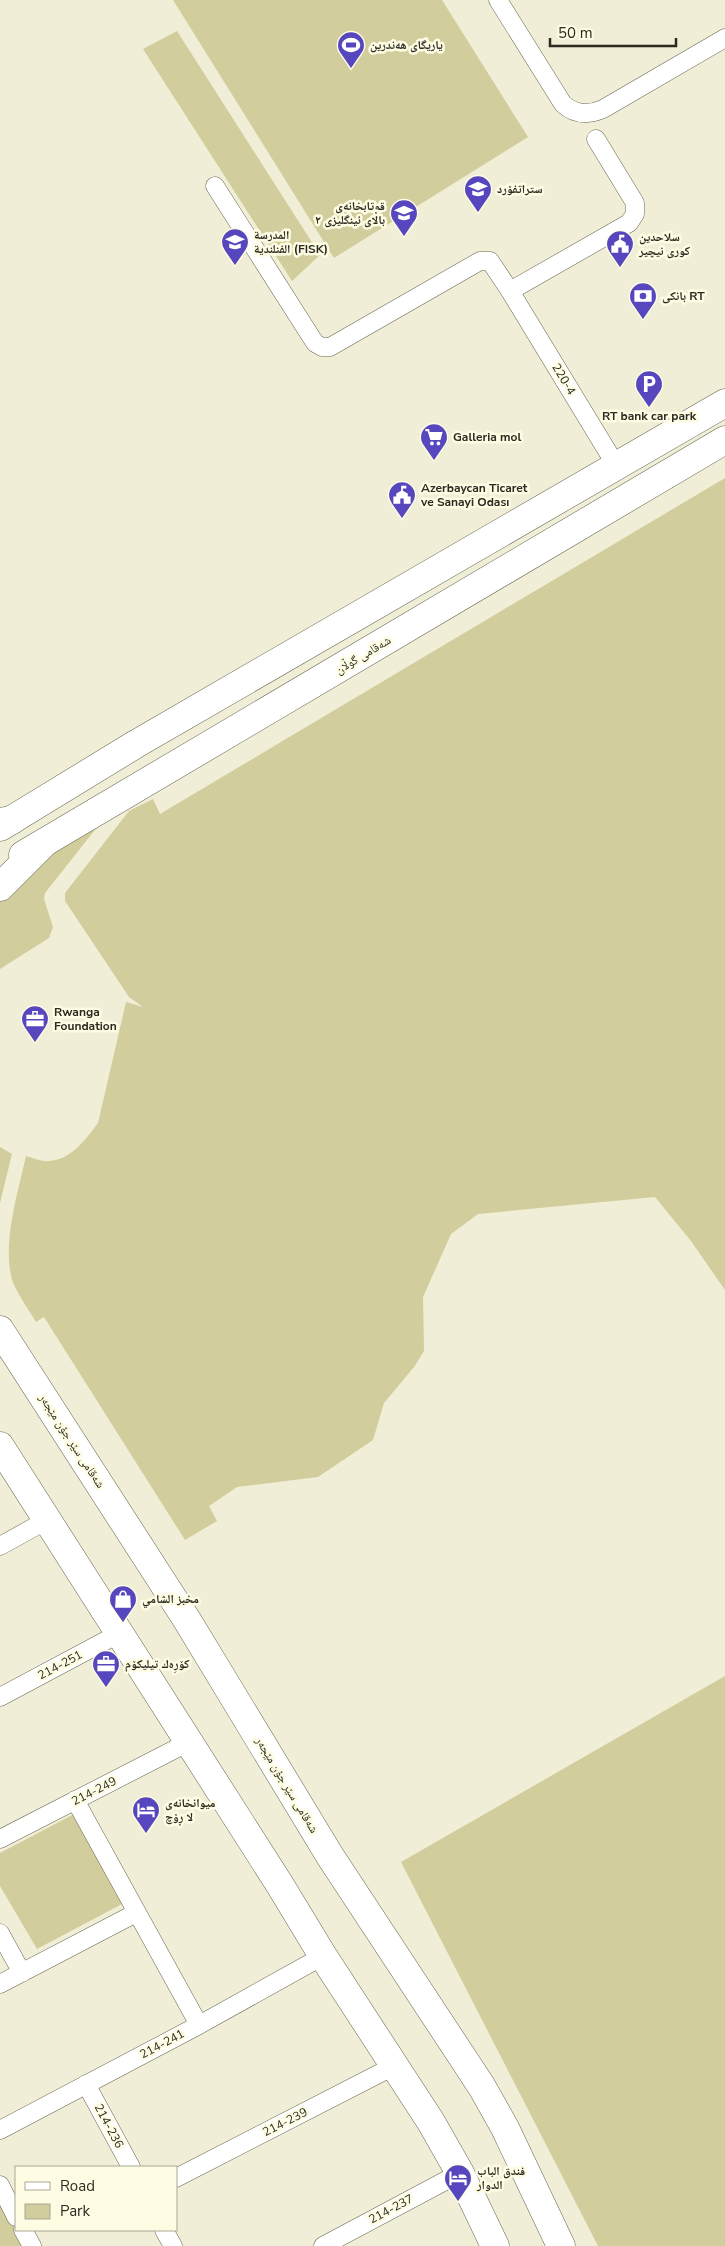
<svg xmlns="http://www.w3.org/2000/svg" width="725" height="2246" viewBox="0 0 725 2246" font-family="'Nunito Sans','Noto Naskh Arabic',sans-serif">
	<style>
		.green { fill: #d2cd9d }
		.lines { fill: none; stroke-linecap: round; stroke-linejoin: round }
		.minor-casing { stroke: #686650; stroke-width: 19 }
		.primary-casing { stroke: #686650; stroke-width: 29 }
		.trunk-casing { stroke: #686650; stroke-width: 29 }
		.minor { stroke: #fff; stroke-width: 18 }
		.primary { stroke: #fff; stroke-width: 28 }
		.trunk { stroke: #fff; stroke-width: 28 }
		.labels { text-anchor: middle; stroke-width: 5; stroke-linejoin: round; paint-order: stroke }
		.poi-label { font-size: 12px; font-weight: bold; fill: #2c2b22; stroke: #fefce3; text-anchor: start }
		.street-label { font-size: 12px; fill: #2c2b22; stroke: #fefce3 }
	</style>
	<rect width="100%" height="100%" fill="#f0eed6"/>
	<!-- green -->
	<path class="green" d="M 173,0 L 442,0 L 528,137 L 334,258 Z
		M 177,31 L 320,255 L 292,281 L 143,49 Z
		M 725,478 L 725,1290 L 691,1241 L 655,1197 L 478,1214 L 451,1234 L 423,1297 L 424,1351 L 414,1367 L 384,1403 L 373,1440 L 318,1477 L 237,1487 L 209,1506 L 217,1521 L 185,1540 L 44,1317 L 36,1322 C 29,1310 20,1298 14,1285 C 0,1250 18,1192 26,1156 C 33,1158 42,1162 49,1161 C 71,1160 86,1139 98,1123 L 126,1002 L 143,1007 L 129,997 L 65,901 L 65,893 L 129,811 L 153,799 L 160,814 Z
		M 98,826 L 45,893 L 44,899 L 53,927 L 49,938 L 0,969 L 0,899 L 29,863 Z
		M 0,1147 L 12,1154 L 0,1203 Z
		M 725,1676 L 725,2246 L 598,2246 L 401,1862 Z
		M 76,1813 L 122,1904 L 37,1949 L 0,1886 L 0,1853 Z
		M 0,2199 L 25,2243 L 20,2246 L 0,2246 Z"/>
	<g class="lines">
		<!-- minor casing -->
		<g class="minor-casing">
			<path id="minor" d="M 498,0 L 563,104 C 575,115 589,115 603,109 L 725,38
				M 215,186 L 315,343 L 322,347 L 330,347 L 480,261 L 490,261 L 510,291 L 617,467
				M 510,291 L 629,223 L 635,214 L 635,203 L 596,139
				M 0,1546 L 47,1520
				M 0,1697 L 120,1633
				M 75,1800 L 199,2025
				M 0,1839 L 189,1742
				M 0,1933 L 22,1973
				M 0,1984 L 136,1913
				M 86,2084 L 131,2167
				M 0,2130 L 199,2025 L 323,1956
				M 176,2178 L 394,2066
				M 0,2185 L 16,2217
				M 23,2230 L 32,2246
				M 164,2230 L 173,2246
				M 323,2246 L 460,2173"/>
		</g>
		<!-- primary casing -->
		<g class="primary-casing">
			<path id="primary" d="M 0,827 L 136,744 L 725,403
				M 23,855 L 725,440"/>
		</g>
		<!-- trunk casing -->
		<g class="trunk-casing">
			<path id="trunk" d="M 0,822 L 12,820
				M 0,887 L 44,843
				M 0,1330 L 187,1620 L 330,1856 L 482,2087 L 505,2128 L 561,2246
				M 0,1446 L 280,1885 L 323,1956 L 431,2122 L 460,2173 L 495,2246"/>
		</g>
		<!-- minor -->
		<use href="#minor" class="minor"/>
		<!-- primary -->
		<use href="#primary" class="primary"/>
		<!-- trunk -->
		<use href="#trunk" class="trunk"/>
	</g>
	<!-- icons -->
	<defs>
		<g id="stadium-pin" transform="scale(1.4375)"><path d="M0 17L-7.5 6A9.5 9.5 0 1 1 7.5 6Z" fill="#5747bf" stroke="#fefce3"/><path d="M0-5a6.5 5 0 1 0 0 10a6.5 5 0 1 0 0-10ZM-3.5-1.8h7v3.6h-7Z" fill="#fff"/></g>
		<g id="university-pin" transform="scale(1.4375)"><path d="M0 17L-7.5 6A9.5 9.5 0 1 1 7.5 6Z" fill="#5747bf" stroke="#fefce3"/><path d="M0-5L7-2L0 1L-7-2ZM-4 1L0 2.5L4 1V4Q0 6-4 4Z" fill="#fff"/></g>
		<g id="school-pin" transform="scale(1.4375)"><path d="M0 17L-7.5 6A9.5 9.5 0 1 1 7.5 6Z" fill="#5747bf" stroke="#fefce3"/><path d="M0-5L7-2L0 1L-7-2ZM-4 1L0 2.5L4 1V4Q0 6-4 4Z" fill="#fff"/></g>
		<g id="civic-pin" transform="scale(1.4375)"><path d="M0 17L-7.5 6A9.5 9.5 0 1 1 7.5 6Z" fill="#5747bf" stroke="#fefce3"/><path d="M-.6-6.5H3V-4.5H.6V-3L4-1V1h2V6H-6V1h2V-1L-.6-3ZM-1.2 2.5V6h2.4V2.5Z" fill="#fff"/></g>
		<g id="bank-pin" transform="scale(1.4375)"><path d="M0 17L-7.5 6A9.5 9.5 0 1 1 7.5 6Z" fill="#5747bf" stroke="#fefce3"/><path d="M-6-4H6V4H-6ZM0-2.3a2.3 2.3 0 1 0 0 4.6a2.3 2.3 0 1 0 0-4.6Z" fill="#fff"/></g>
		<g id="parking-pin" transform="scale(1.4375)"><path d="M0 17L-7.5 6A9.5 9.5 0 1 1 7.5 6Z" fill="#5747bf" stroke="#fefce3"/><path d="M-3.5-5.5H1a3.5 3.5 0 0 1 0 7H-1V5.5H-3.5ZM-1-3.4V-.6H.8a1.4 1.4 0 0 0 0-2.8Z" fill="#fff"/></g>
		<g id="supermarket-pin" transform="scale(1.4375)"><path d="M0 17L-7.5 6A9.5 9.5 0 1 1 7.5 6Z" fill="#5747bf" stroke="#fefce3"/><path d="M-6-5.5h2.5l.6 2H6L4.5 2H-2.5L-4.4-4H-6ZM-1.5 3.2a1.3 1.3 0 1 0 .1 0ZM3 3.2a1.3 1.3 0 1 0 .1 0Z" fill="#fff"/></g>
		<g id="office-pin" transform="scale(1.4375)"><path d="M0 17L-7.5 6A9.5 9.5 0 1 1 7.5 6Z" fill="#5747bf" stroke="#fefce3"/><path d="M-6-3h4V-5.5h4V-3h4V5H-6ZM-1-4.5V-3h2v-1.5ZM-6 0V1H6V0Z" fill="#fff"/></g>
		<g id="shop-pin" transform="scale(1.4375)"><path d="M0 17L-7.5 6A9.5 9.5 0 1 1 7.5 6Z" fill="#5747bf" stroke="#fefce3"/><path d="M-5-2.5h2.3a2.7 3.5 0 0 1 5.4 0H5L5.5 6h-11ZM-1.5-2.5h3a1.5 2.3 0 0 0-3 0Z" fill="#fff"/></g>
		<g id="hotel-pin" transform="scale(1.4375)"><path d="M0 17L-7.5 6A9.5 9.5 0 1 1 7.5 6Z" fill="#5747bf" stroke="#fefce3"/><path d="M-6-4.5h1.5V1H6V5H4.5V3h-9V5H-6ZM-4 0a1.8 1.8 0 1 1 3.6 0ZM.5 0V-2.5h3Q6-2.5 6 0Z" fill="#fff"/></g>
	</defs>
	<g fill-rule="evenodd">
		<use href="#stadium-pin" x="351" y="45"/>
		<use href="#university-pin" x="478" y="189"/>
		<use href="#school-pin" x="404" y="213"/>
		<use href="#school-pin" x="235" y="242"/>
		<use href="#civic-pin" x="620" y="244"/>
		<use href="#bank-pin" x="643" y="296"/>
		<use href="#parking-pin" x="649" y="384"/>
		<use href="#supermarket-pin" x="434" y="437"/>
		<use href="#civic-pin" x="402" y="495"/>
		<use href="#office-pin" x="35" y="1019"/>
		<use href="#shop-pin" x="123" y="1599"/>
		<use href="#office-pin" x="106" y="1664"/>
		<use href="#hotel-pin" x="146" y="1810"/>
		<use href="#hotel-pin" x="458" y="2178"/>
	</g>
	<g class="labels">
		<!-- poi labels -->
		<g class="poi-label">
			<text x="370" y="49">یاریگای هەندرین</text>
			<text x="497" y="193">ستراتفۆرد</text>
			<text x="385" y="210" text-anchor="end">قوتابخانەی<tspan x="385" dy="14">باڵای ئینگلیزی ۲</tspan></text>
			<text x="254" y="239">المدرسة<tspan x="254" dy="14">الفنلندية (FISK)</tspan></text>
			<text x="639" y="241">سلاحدین<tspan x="639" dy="14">كوری نیچیر</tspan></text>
			<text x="662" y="300">بانكی RT</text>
			<text x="649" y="420" text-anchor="middle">RT bank car park</text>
			<text x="453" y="441">Galleria mol</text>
			<text x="421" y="492">Azerbaycan Ticaret<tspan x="421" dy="14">ve Sanayi Odası</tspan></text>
			<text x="54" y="1016">Rwanga<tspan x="54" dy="14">Foundation</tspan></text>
			<text x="142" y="1603">مخبز الشامي</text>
			<text x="125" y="1668">كۆرِەك تيليكۆم</text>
			<text x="165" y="1807">میوانخانەی<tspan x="165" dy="14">لا ڕۆچ</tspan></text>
			<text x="477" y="2175">فندق الباب<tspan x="477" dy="14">الدوار</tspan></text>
		</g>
		<!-- street labels -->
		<g class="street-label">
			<text transform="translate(564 379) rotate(59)" y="4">220-4</text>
			<text transform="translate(363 655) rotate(-31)" y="4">شەقامی گوڵان</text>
			<text transform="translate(72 1441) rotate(57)" y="4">شەقامی سێر جۆن مێجەر</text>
			<text transform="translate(60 1665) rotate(-28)" y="4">214-251</text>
			<text transform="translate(287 1785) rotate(59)" y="4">شەقامی سێر جۆن مێجەر</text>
			<text transform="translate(94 1791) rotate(-27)" y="4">214-249</text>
			<text transform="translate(162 2044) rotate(-28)" y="4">214-241</text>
			<text transform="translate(285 2122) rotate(-27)" y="4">214-239</text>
			<text transform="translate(109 2126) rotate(62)" y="4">214-236</text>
			<text transform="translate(391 2209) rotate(-28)" y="4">214-237</text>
		</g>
	</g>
	<!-- legend -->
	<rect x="15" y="2166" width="162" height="65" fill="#fefce3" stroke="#aaa896"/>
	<rect x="25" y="2182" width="25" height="8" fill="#ffffff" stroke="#aaa896"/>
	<text x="60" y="2191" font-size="15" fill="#2c2b22">Road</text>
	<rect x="25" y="2204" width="25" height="15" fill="#d2cd9d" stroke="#aaa896"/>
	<text x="60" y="2216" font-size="15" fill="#2c2b22">Park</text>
	<!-- scale -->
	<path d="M550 38v8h126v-8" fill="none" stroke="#2c2b22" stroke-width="2.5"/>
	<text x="558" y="38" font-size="15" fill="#2c2b22" stroke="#fefce3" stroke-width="4" paint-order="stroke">50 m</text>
</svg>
